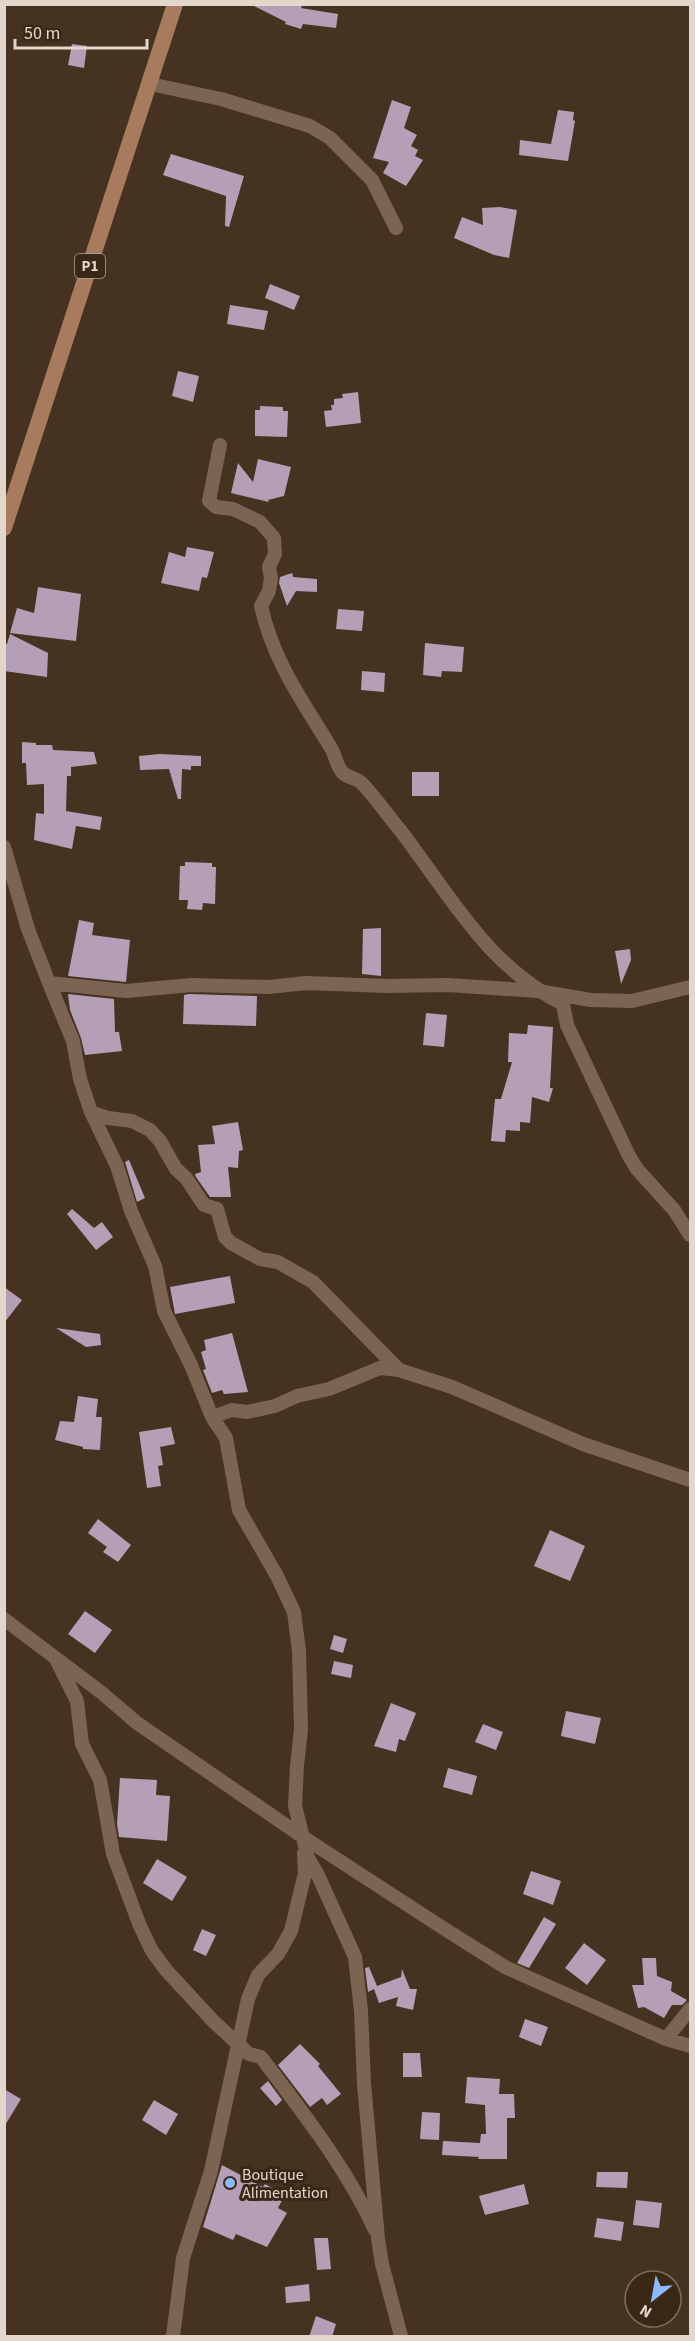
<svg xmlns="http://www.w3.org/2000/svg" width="695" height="2341" viewBox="0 0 695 2341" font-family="'Source Sans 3',sans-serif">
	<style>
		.building { fill: #b49fb6 }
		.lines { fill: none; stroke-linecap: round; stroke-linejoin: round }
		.minor { stroke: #7b6552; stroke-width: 14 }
		.primary { stroke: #a97b5e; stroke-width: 16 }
		.poi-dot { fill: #8eb9fc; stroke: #3a2816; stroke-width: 2 }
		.labels { text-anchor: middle; stroke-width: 6; stroke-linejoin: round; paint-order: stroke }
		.shield { fill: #3a2816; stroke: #b0a295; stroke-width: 1.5 }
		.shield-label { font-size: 15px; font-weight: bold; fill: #e3d7cc }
		.poi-label { font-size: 16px; fill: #e3d7cc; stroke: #3a2816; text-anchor: start }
	</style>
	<rect width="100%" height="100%" fill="#453220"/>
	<!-- building -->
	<path class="building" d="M 250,4 L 303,4 L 301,8 L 338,14 L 336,28 L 303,24 L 301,29 L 285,24 L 286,22 Z
		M 72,44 L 87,46 L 84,68 L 68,65 Z
		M 392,100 L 411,107 L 404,128 L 417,135 L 411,146 L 418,150 L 415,156 L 423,160 L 406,186 L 383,173 L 389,162 L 373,158 Z
		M 558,110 L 574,112 L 573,120 L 575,121 L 568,161 L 519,155 L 520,140 L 551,144 Z
		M 171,154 L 244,176 L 229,227 L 225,226 L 226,196 L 163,175 Z
		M 500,207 L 517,210 L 509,258 L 494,255 L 454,238 L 462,217 L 483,225 L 482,208 Z
		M 270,284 L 300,296 L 294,310 L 265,298 Z
		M 230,305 L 268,311 L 264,330 L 227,324 Z
		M 178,371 L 199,376 L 193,402 L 172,396 Z
		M 358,392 L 361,423 L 326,427 L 324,411 L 332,410 L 331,405 L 334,405 L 334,399 L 343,398 L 342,394 Z
		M 260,406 L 283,407 L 283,411 L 288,411 L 287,437 L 255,436 L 255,410 L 260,410 Z
		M 258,459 L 291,467 L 284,496 L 268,500 L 269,502 L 231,493 L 238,463 L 253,482 Z
		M 187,547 L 214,552 L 207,578 L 202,577 L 199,591 L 161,583 L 169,552 L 185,557 Z
		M 292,573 L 293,577 L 317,579 L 317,592 L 296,591 L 287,606 L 279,583 L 280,577 Z
		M 38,587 L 81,594 L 76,641 L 10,633 L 17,608 L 34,613 Z
		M 338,609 L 364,611 L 362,631 L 336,629 Z
		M 10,634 L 48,653 L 47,677 L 4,671 L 4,644 L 7,644 Z
		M 425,643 L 464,647 L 462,672 L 442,671 L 441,677 L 423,675 Z
		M 362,671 L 385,673 L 384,692 L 361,690 Z
		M 22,742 L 36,743 L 36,745 L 52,745 L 53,750 L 94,752 L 97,764 L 71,767 L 71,776 L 67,776 L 66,811 L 102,817 L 100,830 L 76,826 L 72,849 L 34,840 L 36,813 L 44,814 L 44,784 L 27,785 L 26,763 L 22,763 Z
		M 160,754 L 201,756 L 201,766 L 191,766 L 191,770 L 182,769 L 181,799 L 178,799 L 169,769 L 140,770 L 139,756 Z
		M 412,772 L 439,772 L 439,796 L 412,796 Z
		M 185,862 L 212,863 L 212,867 L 216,867 L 215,904 L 203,903 L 202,910 L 187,909 L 188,900 L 179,900 L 180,866 L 185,866 Z
		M 79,920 L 94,923 L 92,935 L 130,940 L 126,982 L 68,976 Z
		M 381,928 L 381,976 L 362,974 L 363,929 Z
		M 630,949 L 631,960 L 621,984 L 615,951 Z
		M 68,994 L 114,999 L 115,1032 L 119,1032 L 122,1051 L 85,1055 L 81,1038 L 70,1010 Z
		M 189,994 L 257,996 L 256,1026 L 183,1024 L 184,995 Z
		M 426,1013 L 447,1015 L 444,1047 L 423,1045 Z
		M 528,1025 L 553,1027 L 550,1088 L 553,1088 L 549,1102 L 532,1097 L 530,1123 L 520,1122 L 520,1131 L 506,1130 L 505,1142 L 491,1141 L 495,1099 L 501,1099 L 512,1062 L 508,1062 L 509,1033 L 527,1034 Z
		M 238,1122 L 243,1150 L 239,1151 L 238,1168 L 228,1167 L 231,1197 L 210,1197 L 196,1177 L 195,1174 L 201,1172 L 198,1145 L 215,1144 L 212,1126 Z
		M 129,1160 L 145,1198 L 137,1202 L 125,1162 Z
		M 72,1209 L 94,1228 L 102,1222 L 113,1237 L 96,1250 L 67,1214 Z
		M 230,1276 L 235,1303 L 175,1314 L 170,1287 Z
		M 4,1287 L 22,1300 L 4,1323 Z
		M 56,1328 L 100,1334 L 101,1345 L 86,1347 Z
		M 232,1333 L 248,1392 L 224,1394 L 222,1390 L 212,1393 L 203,1370 L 206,1369 L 201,1352 L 206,1350 L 204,1340 Z
		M 78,1396 L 98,1399 L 96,1417 L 102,1417 L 100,1450 L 83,1449 L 83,1447 L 55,1440 L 60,1421 L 74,1422 Z
		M 171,1427 L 175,1444 L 160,1447 L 163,1465 L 158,1466 L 161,1486 L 147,1488 L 139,1432 Z
		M 98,1519 L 131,1545 L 118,1562 L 103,1552 L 107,1547 L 88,1533 Z
		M 550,1530 L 585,1546 L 570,1581 L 534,1566 Z
		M 85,1611 L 112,1630 L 95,1653 L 68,1634 Z
		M 334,1635 L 347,1639 L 343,1653 L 330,1649 Z
		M 334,1661 L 353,1665 L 351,1678 L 331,1674 Z
		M 391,1703 L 416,1713 L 405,1741 L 399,1739 L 396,1752 L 374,1746 Z
		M 566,1711 L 601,1718 L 595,1744 L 561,1736 Z
		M 483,1724 L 503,1732 L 496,1750 L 475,1742 Z
		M 448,1768 L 477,1776 L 472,1795 L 443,1787 Z
		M 120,1778 L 157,1780 L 156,1795 L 170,1796 L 167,1841 L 119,1837 L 117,1824 Z
		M 157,1859 L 187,1877 L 172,1901 L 143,1883 Z
		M 531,1871 L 561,1881 L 553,1905 L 523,1894 Z
		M 544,1917 L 556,1924 L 529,1968 L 517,1963 Z
		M 202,1929 L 216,1935 L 206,1956 L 193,1950 Z
		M 584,1943 L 606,1960 L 587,1985 L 565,1968 Z
		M 642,1958 L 656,1958 L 657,1976 L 672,1982 L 671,1991 L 687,2000 L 682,2005 L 672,2005 L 664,2018 L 644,2007 L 638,2008 L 632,1985 L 644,1985 Z
		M 369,1967 L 377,1986 L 401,1977 L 402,1969 L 410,1989 L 417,1989 L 413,2010 L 396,2006 L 398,1997 L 379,2003 L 374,1989 L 368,1992 L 365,1968 Z
		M 525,2019 L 548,2027 L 541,2046 L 519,2037 Z
		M 300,2044 L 320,2064 L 318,2066 L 341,2094 L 327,2105 L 322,2098 L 310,2107 L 278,2065 Z
		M 403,2053 L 420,2053 L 422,2077 L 403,2077 Z
		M 467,2077 L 500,2079 L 499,2094 L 514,2094 L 515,2118 L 507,2118 L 507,2159 L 478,2159 L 479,2157 L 442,2155 L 443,2141 L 480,2143 L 481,2134 L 486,2134 L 485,2105 L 465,2103 Z
		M 268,2081 L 282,2100 L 276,2106 L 260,2088 Z
		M 4,2089 L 21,2099 L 4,2127 Z
		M 154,2100 L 178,2114 L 166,2135 L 142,2120 Z
		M 422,2112 L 440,2113 L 439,2140 L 420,2139 Z
		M 222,2165 L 263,2187 L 265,2184 L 285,2195 L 278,2208 L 287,2213 L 267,2247 L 236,2234 L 233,2240 L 203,2227 Z
		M 597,2172 L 628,2172 L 627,2188 L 596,2187 Z
		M 524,2184 L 529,2204 L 485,2215 L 479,2196 Z
		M 636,2200 L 662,2203 L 659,2228 L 633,2225 Z
		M 597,2218 L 624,2222 L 621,2241 L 594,2237 Z
		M 314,2238 L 328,2238 L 331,2269 L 317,2270 Z
		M 309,2284 L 310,2301 L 286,2303 L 285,2287 Z
		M 316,2316 L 336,2324 L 332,2337 L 309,2337 Z"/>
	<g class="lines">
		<!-- minor -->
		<path class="minor" d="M 150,84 L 221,99 L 310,126 L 330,138 L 372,180 L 396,228
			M 220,445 L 209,501 L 216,507 L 233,509 L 260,522 L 274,538 L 275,554 L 269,567 L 271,578 L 269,591 L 261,606 C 274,663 302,700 331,748 C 336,756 336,766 343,773 C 347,777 354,778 359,781 C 368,787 391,820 400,830 C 450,895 486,965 563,1004 L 567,1025 L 629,1156 L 637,1169 L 674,1210 L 690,1235
			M 4,847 L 28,929 L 49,983 L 126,991 L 191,985 L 269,987 L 306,983 L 387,986 L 448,985 L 538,991 L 591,1000 L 632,1001 L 690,987
			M 49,983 L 73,1041 L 80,1079 L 91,1112 L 117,1166 L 131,1211 L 155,1266 L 164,1311 L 191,1365 L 212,1417 L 226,1438 L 239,1510 L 277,1576 L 294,1612 L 299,1651 L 301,1729 L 297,1766 L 295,1806 L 308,1858 L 317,1873 L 355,1957 L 361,2011 L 364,2084 L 378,2239 L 382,2264 L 401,2336
			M 91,1112 L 108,1118 L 132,1121 L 150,1130 L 160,1141 L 176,1169 L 186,1178 L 204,1205 L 217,1209 L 225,1237 L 231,1243 L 260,1259 L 278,1262 L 313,1282 L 399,1370
			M 212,1417 L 232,1410 L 247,1412 L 275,1406 L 297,1396 L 329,1389 L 380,1368 L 399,1370 L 452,1387 L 583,1444 L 690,1480
			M 4,1619 L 102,1693 L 137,1723 L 303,1837 L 443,1928 L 505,1967 L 666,2039 L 690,2046
			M 57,1661 L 77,1701 L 82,1744 L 100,1780 L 113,1854 L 140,1926 L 152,1951 L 166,1970 L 214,2022 L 249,2054 L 261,2057 C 303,2113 346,2167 375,2230
			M 666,2039 L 690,2009
			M 173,2336 L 183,2258 L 211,2171 L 248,1999 L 258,1975 L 278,1954 L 291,1931 L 305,1873 L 304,1853"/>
		<!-- primary -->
		<path class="primary" d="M 4,528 L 175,4"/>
	</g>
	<!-- markers -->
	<circle class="poi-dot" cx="230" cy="2183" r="6"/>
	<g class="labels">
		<!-- shield labels -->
		<rect class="shield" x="75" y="254" width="30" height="24" rx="4.5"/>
		<g class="shield-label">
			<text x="90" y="271">P1</text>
		</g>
		<!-- poi labels -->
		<g class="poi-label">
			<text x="242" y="2180">Boutique<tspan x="242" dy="18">Alimentation</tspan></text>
		</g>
	</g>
	<!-- border -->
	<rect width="695" height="2341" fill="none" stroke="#e3d7cc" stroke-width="12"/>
	<!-- north arrow -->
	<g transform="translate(653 2299) rotate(211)"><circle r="28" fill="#3a2816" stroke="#7e6e5f" stroke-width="1.5"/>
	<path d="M0-4.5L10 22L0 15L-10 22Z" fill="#8eb9fc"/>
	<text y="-9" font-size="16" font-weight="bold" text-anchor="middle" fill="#e3d7cc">N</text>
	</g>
	<!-- scale -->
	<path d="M15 39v9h132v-9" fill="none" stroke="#e3d7cc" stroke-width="3"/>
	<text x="24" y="39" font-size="18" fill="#e3d7cc" stroke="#3a2816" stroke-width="4.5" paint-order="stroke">50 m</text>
</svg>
